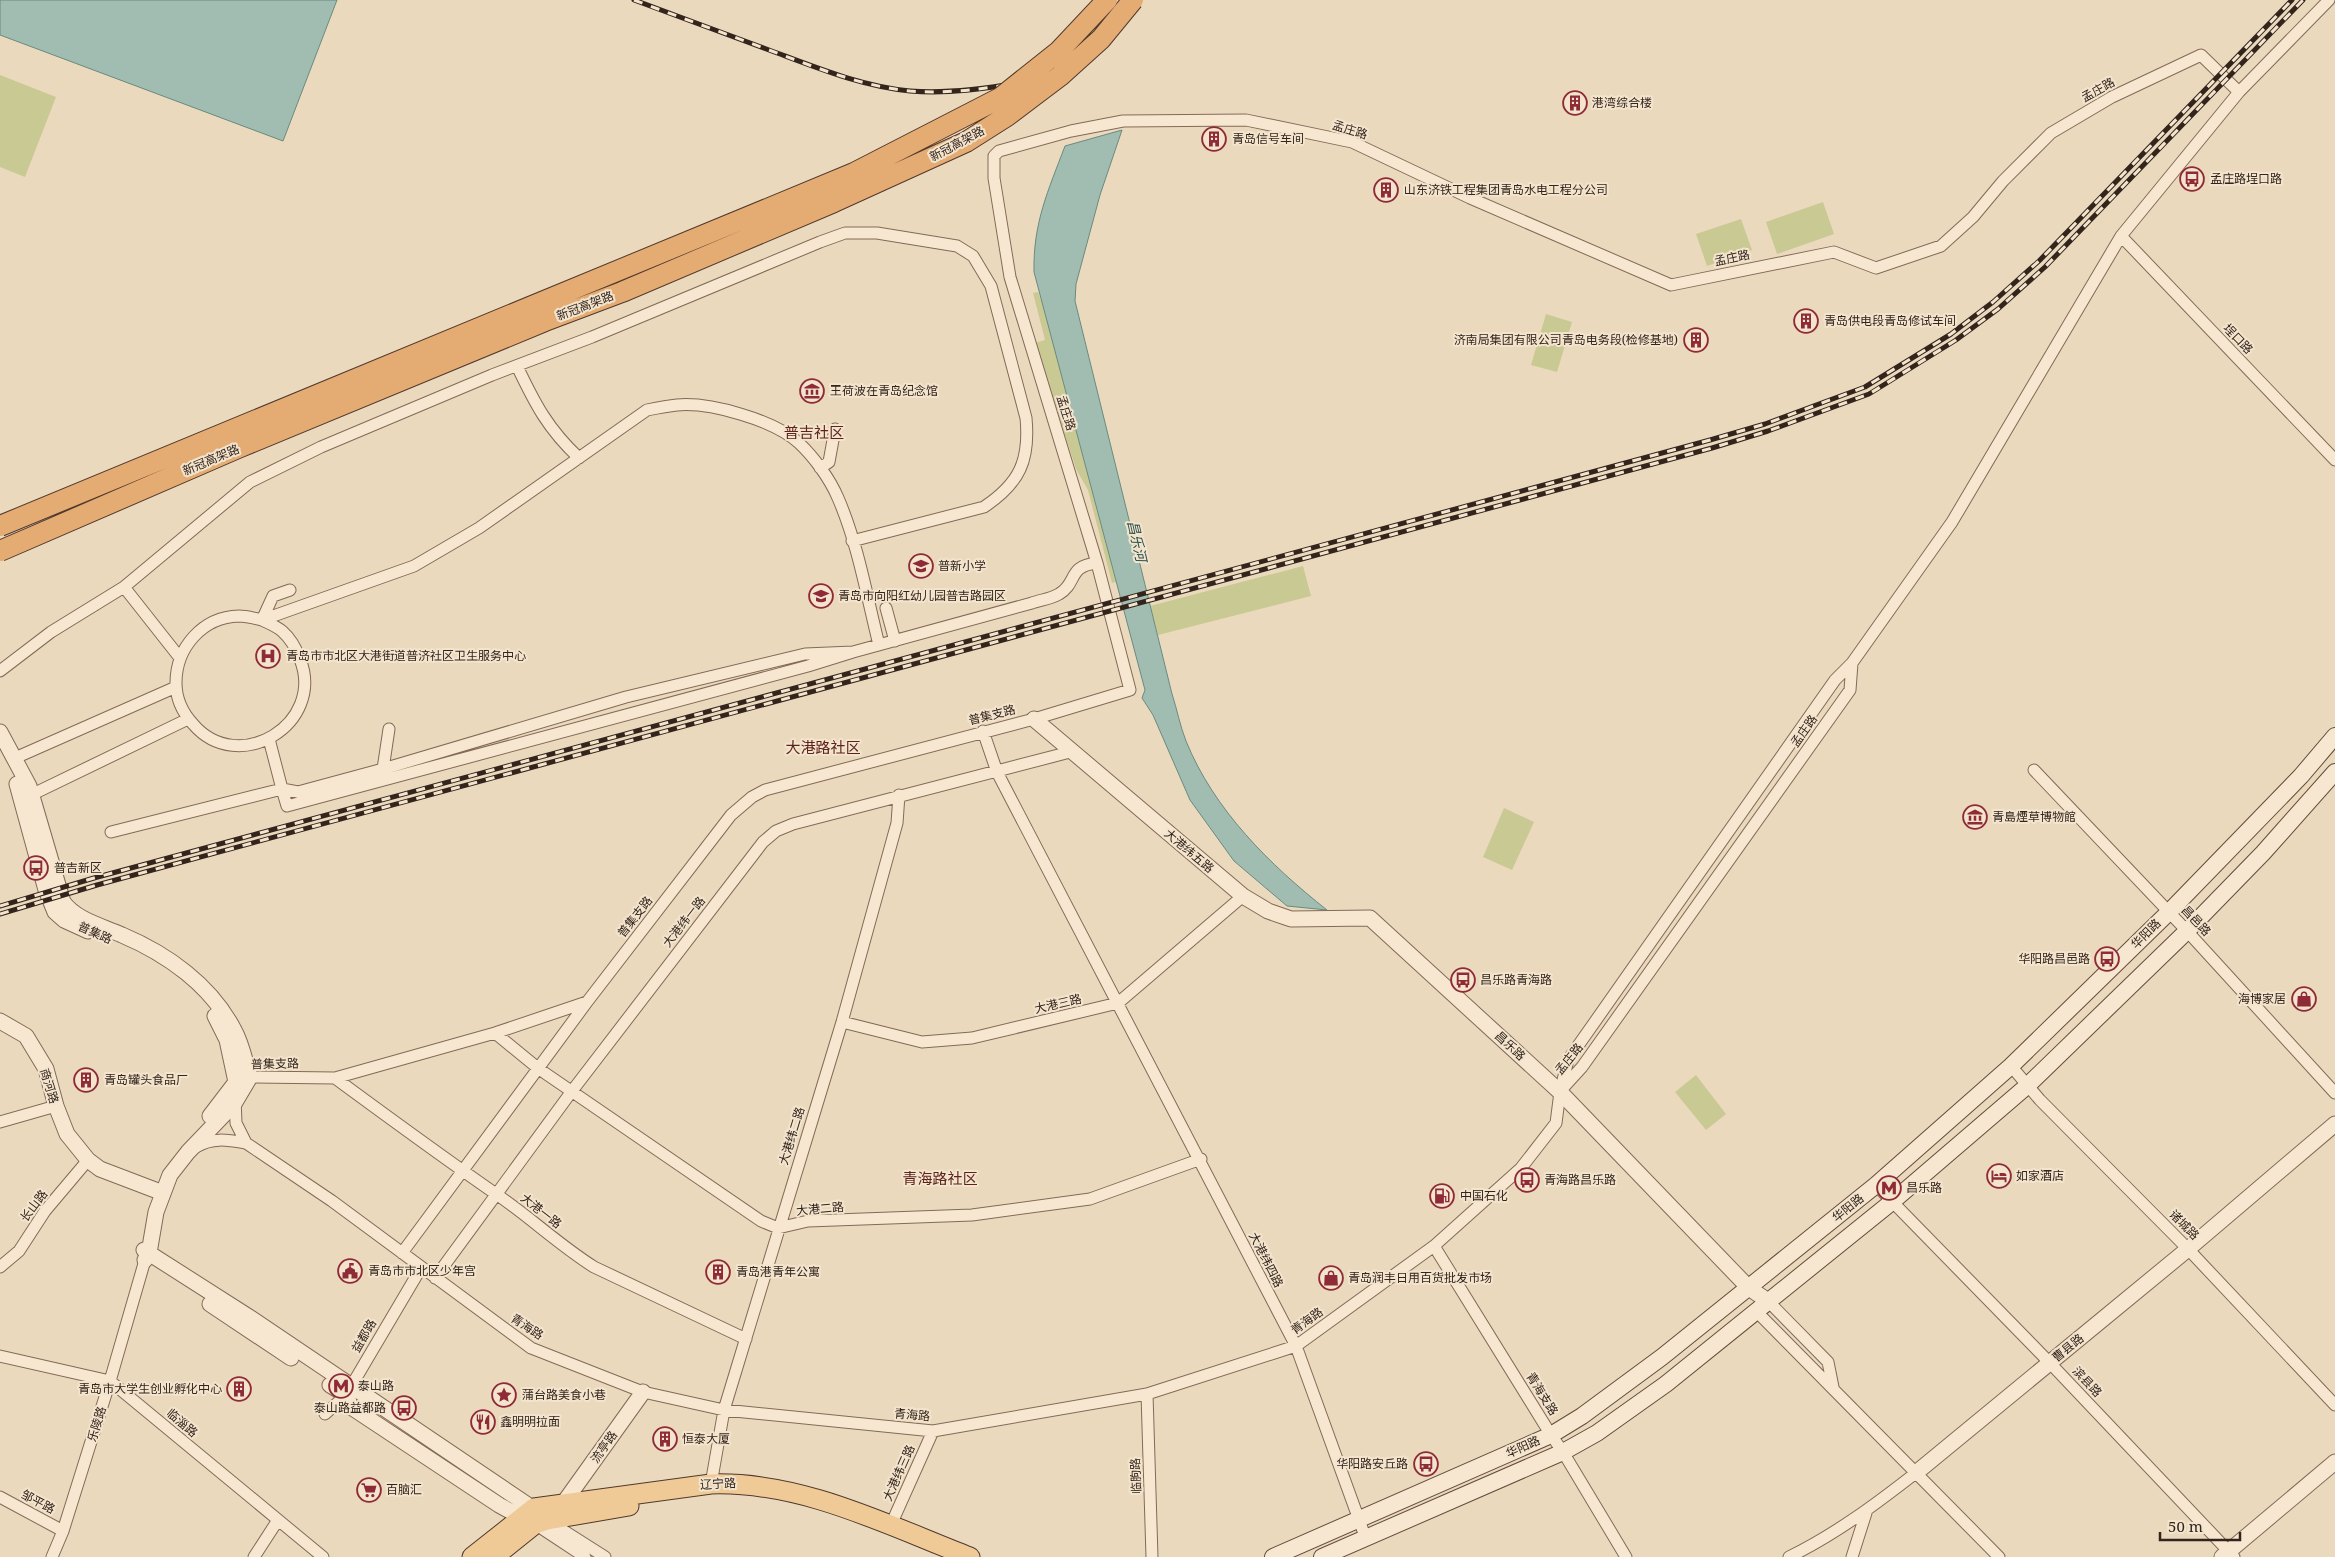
<svg xmlns="http://www.w3.org/2000/svg" width="2335" height="1557" viewBox="0 0 2335 1557" font-family="'Noto Serif','Noto Sans SC',serif">
	<style>
		.green { fill: #c9c993 }
		.water { fill: #a1bdb2; stroke: #698a7e }
		.lines { fill: none; stroke-linecap: round; stroke-linejoin: round }
		.minor-casing { stroke: #836a58; stroke-width: 13 }
		.tertiary-casing { stroke: #836a58; stroke-width: 17 }
		.secondary-casing { stroke: #644b3b; stroke-width: 18 }
		.primary-casing { stroke: #50392c; stroke-width: 21 }
		.minor { stroke: #f7e7d0; stroke-width: 11 }
		.tertiary { stroke: #f7e7d0; stroke-width: 15 }
		.secondary { stroke: #f7e7d0; stroke-width: 16 }
		.primary { stroke: #efc996; stroke-width: 19 }
		.rail-casing { stroke: #33241c; stroke-width: 5 }
		.rail { stroke: #f3e4cd; stroke-width: 3; stroke-dasharray: 9; stroke-linecap: butt }
		.trunk-bridge-casing { stroke: #50392c; stroke-width: 22; stroke-linecap: butt }
		.trunk-bridge { stroke: #e4ab73; stroke-width: 20 }
		.labels { text-anchor: middle; stroke-width: 4; stroke-linejoin: round; paint-order: stroke }
		.street-label { font-size: 12px; fill: #33241c; stroke: #f3e4cd }
		.poi-label { font-size: 12px; fill: #33241c; stroke: #f3e4cd; text-anchor: start }
		.water-label { font-size: 14px; font-style: italic; fill: #2b524b; stroke: #f3e4cd }
		.quarter-label { font-size: 15px; fill: #5e231d; stroke: #f3e4cd }
	</style>
	<rect width="100%" height="100%" fill="#ebd9be"/>
	<!-- green -->
	<path class="green" d="M 0,75 L 56,97 L 25,177 L 0,167 Z
		M 1823,202 L 1834,234 L 1777,254 L 1766,222 Z
		M 1741,219 L 1752,250 L 1707,266 L 1696,234 Z
		M 1038,292 L 1043,305 L 1116,582 L 1112,583 L 1088,490 L 1076,469 L 1035,343 L 1045,340 L 1033,293 Z
		M 1546,314 L 1572,322 L 1557,372 L 1531,365 Z
		M 1303,566 L 1311,596 L 1158,635 L 1150,606 Z
		M 1504,808 L 1534,822 L 1512,870 L 1483,857 Z
		M 1696,1075 L 1726,1114 L 1706,1130 L 1675,1092 Z"/>
	<!-- water -->
	<path class="water" d="M 0,0 L 337,0 L 283,141 L 0,35 Z
		M 1122,130 L 1100,195 L 1076,284 L 1075,301 L 1172,694 C 1177,709 1180,726 1186,741 C 1214,810 1270,865 1327,910 L 1287,906 L 1234,861 L 1190,800 L 1153,715 L 1142,698 L 1145,690 L 1034,272 C 1033,223 1048,191 1065,146 Z"/>
	<g class="lines">
		<!-- minor casing -->
		<g class="minor-casing">
			<path id="minor" d="M 2121,236 L 2335,460
				M 517,366 C 535,404 548,429 579,458
				M 820,468 L 829,462 L 835,429
				M 124,587 L 180,658
				M 886,608 L 895,641
				M 262,620 C 268,623 276,626 282,631 C 290,638 296,648 300,659 C 326,724 238,777 193,724 C 182,712 176,699 176,683 C 176,648 202,617 239,616 C 246,616 254,618 262,620 L 414,566 L 479,528 L 647,410 C 657,408 667,406 677,405 C 710,402 774,420 799,443 C 814,457 830,479 838,498 C 858,544 867,597 879,645
				M 262,620 L 273,596 L 290,590
				M 0,671 L 51,632 L 124,587 L 250,482 L 321,447 L 492,375 L 592,337 L 820,242 L 845,233 L 877,233 L 957,246 L 973,256 L 991,286 L 1026,418 C 1030,460 1020,483 984,507 L 852,541
				M 983,731 L 997,772 L 1296,1346 L 1366,1539
				M 269,739 L 282,789 L 298,792 L 383,769 L 389,729
				M 15,758 L 176,687
				M 383,769 L 626,697 L 805,654 L 853,652 L 1032,603 C 1040,600 1051,599 1059,594 C 1078,583 1067,566 1097,563
				M 2034,770 L 2187,931 L 2335,1093
				M 31,795 L 188,719
				M 111,832 L 282,789 L 287,806 L 808,666 L 853,652
				M 842,1022 L 922,1042 L 972,1038 L 1118,1003 L 1243,896
				M 495,1033 L 539,1069 L 761,1221 L 778,1228 L 808,1221 L 972,1215 L 1090,1199 L 1201,1159
				M 2011,1066 L 2040,1100 L 2188,1249 L 2335,1405
				M 335,1078 C 388,1117 441,1156 496,1194 C 530,1217 559,1245 594,1267 L 746,1339
				M 243,1080 L 250,1077 L 335,1078 L 495,1033 L 587,1002
				M 1561,1090 L 1582,1067 L 1850,690 L 1852,663
				M 235,1098 L 236,1123 L 246,1143 L 332,1201 L 531,1348 L 643,1392 L 724,1410 L 933,1431 L 1147,1394 L 1296,1346 L 1434,1246 L 1521,1168 L 1556,1123 L 1560,1092 L 1568,1060 L 1835,680 L 1852,663 L 1952,522 L 2121,236 L 2239,92 L 2329,0
				M 0,1122 L 56,1106
				M 196,1147 C 212,1137 228,1140 246,1143
				M 1876,1185 L 2050,1363 L 2234,1557
				M 1434,1246 L 1551,1435 L 1563,1452 L 1626,1557
				M 402,1253 L 587,1002 L 731,815 L 752,797 L 765,790 L 1034,719 L 1130,690 L 1097,563 L 1010,277 L 994,178 L 994,156 L 999,151 L 1071,131 L 1123,121 L 1246,120 L 1352,142 L 1470,198 L 1671,285 L 1834,252 L 1876,268 L 1941,246 L 1973,217 L 2003,181 L 2051,133 L 2112,97 L 2201,55 L 2239,92
				M 0,1267 L 19,1251 L 45,1211 L 88,1160
				M 435,1278 L 572,1091 L 763,842 L 776,831 L 793,824 L 1070,752
				M 1768,1301 L 1828,1362 L 1833,1387
				M 1756,1311 L 1999,1557
				M 0,1356 L 110,1381 L 323,1557
				M 1147,1394 L 1152,1557
				M 325,1414 L 346,1395 L 421,1268
				M 711,1484 L 724,1410 L 842,1022 L 897,823 L 899,795
				M 0,1497 L 63,1531
				M 547,1520 L 605,1557
				M 535,1524 L 585,1557
				M 890,1527 L 933,1431
				M 52,1557 L 63,1531 L 110,1381 L 145,1260
				M 254,1557 L 278,1520
				M 1789,1557 C 1836,1534 1876,1504 1917,1472
				M 1852,1557 L 1866,1513"/>
		</g>
		<!-- tertiary casing -->
		<g class="tertiary-casing">
			<path id="tertiary" d="M 1034,719 L 1243,896 L 1268,911 L 1291,919 L 1370,918 L 1560,1092 L 1749,1288 L 1768,1301
				M 0,732 L 29,786 L 63,902 C 76,920 102,926 122,935 C 167,954 211,985 234,1030 C 242,1044 245,1062 250,1077 L 234,1104 L 188,1152 L 170,1175 L 156,1212 L 149,1253 L 145,1260
				M 17,784 L 46,890 L 55,912 L 64,920 L 88,931
				M 0,1021 L 26,1036 L 46,1069 L 56,1106 L 67,1134 L 88,1160 L 100,1169 L 163,1193
				M 210,1116 L 236,1082 L 227,1040 L 215,1016
				M 144,1250 L 249,1317 L 541,1514
				M 210,1304 L 291,1358
				M 330,1385 L 346,1395 L 351,1407 L 499,1505 L 530,1522
				M 1917,1472 L 2188,1249 L 2335,1124
				M 560,1508 L 643,1392
				M 2222,1557 L 2335,1462"/>
		</g>
		<!-- secondary casing -->
		<g class="secondary-casing">
			<path id="secondary" d="M 1273,1557 L 1551,1435 L 1582,1416 L 1662,1357 L 1876,1185 L 2011,1066 L 2169,912 L 2301,776 L 2335,736
				M 1322,1557 L 1563,1452 L 1597,1433 L 1666,1384 L 1893,1201 L 2027,1086 L 2187,931 L 2263,853 L 2335,772"/>
		</g>
		<!-- primary casing -->
		<g class="primary-casing">
			<path id="primary" d="M 472,1557 L 534,1508 L 711,1484 C 802,1481 887,1525 970,1557
				M 494,1557 L 535,1524 L 547,1520 L 629,1506"/>
		</g>
		<!-- minor -->
		<use href="#minor" class="minor"/>
		<!-- tertiary -->
		<use href="#tertiary" class="tertiary"/>
		<!-- secondary -->
		<use href="#secondary" class="secondary"/>
		<!-- primary -->
		<use href="#primary" class="primary"/>
		<!-- rail casing -->
		<g class="rail-casing">
			<path id="rail" d="M 634,0 C 679,17 724,33 769,50 C 815,67 860,86 910,91 C 948,94 985,89 1023,82
				M 0,906 L 94,878 L 1710,440 L 1765,424 L 1865,387 L 1951,334 L 1993,302 L 2039,261 L 2292,0
				M 0,914 L 97,885 L 1712,448 L 1768,431 L 1869,394 L 1956,340 L 1998,309 L 2045,267 L 2303,0"/>
		</g>
		<!-- rail -->
		<use href="#rail" class="rail"/>
		<!-- trunk-bridge casing -->
		<g class="trunk-bridge-casing">
			<path id="trunk-bridge" d="M 0,526 L 854,173 L 1000,98 L 1059,51 L 1107,0
				M 0,551 L 238,448 L 545,321 L 622,292 L 834,202 L 966,142 L 1007,116 L 1060,76 L 1101,39 L 1133,0"/>
		</g>
		<!-- trunk-bridge -->
		<use href="#trunk-bridge" class="trunk-bridge"/>
	</g>
	<!-- icons -->
	<defs>
		<g id="building-ring" transform="scale(1.25)"><circle r="9.5" fill="#f3e4cd" stroke="#8f2a37" stroke-width="1.5"/><path d="M-4-6H4V6H1V3H-1V6H-4ZM-2.5-4.3h1.7v1.8h-1.7ZM.8-4.3h1.7v1.8H.8ZM-2.5-1h1.7V.8h-1.7ZM.8-1h1.7V.8H.8Z" fill="#8f2a37"/></g>
		<g id="bus-ring" transform="scale(1.25)"><circle r="9.5" fill="#f3e4cd" stroke="#8f2a37" stroke-width="1.5"/><path d="M-5-6H5V4H4V6H2V4H-2V6H-4V4H-5ZM-3.5-4V0h7V-4ZM-3.5 1.2v1.5H-2V1.2ZM2 1.2v1.5H3.5V1.2Z" fill="#8f2a37"/></g>
		<g id="museum-ring" transform="scale(1.25)"><circle r="9.5" fill="#f3e4cd" stroke="#8f2a37" stroke-width="1.5"/><path d="M0-6L6-3V-2H-6V-3ZM-5-1h2V3h-2ZM-1-1h2V3h-2ZM3-1h2V3H3ZM-6 4H6V6H-6Z" fill="#8f2a37"/></g>
		<g id="school-ring" transform="scale(1.25)"><circle r="9.5" fill="#f3e4cd" stroke="#8f2a37" stroke-width="1.5"/><path d="M0-5L7-2L0 1L-7-2ZM-4 1L0 2.5L4 1V4Q0 6-4 4Z" fill="#8f2a37"/></g>
		<g id="hospital-ring" transform="scale(1.25)"><circle r="9.5" fill="#f3e4cd" stroke="#8f2a37" stroke-width="1.5"/><path d="M-5-5h3v3.5h4V-5h3V5h-3V1.5h-4V5h-3Z" fill="#8f2a37"/></g>
		<g id="shop-ring" transform="scale(1.25)"><circle r="9.5" fill="#f3e4cd" stroke="#8f2a37" stroke-width="1.5"/><path d="M-5-2.5h2.3a2.7 3.5 0 0 1 5.4 0H5L5.5 6h-11ZM-1.5-2.5h3a1.5 2.3 0 0 0-3 0Z" fill="#8f2a37"/></g>
		<g id="hotel-ring" transform="scale(1.25)"><circle r="9.5" fill="#f3e4cd" stroke="#8f2a37" stroke-width="1.5"/><path d="M-6-4.5h1.5V1H6V5H4.5V3h-9V5H-6ZM-4 0a1.8 1.8 0 1 1 3.6 0ZM.5 0V-2.5h3Q6-2.5 6 0Z" fill="#8f2a37"/></g>
		<g id="metro-ring" transform="scale(1.25)"><circle r="9.5" fill="#f3e4cd" stroke="#8f2a37" stroke-width="1.5"/><path d="M-5.5 5V-5H-3L0 0L3-5H5.5V5H3V-.5L0 4L-3-.5V5Z" fill="#8f2a37"/></g>
		<g id="fuel-ring" transform="scale(1.25)"><circle r="9.5" fill="#f3e4cd" stroke="#8f2a37" stroke-width="1.5"/><path d="M-5.5-6h7V0h2V4h1.3V-2.5L3-4.5l.8-.8L6-3V5H2.5V1h-1V6h-7ZM-4.2-4.7v3.2H.2V-4.7Z" fill="#8f2a37"/></g>
		<g id="civic-ring" transform="scale(1.25)"><circle r="9.5" fill="#f3e4cd" stroke="#8f2a37" stroke-width="1.5"/><path d="M-.6-6.5H3V-4.5H.6V-3L4-1V1h2V6H-6V1h2V-1L-.6-3ZM-1.2 2.5V6h2.4V2.5Z" fill="#8f2a37"/></g>
		<g id="sight-ring" transform="scale(1.25)"><circle r="9.5" fill="#f3e4cd" stroke="#8f2a37" stroke-width="1.5"/><path d="M0-6L1.8-2.2L6-1.7L2.9 1.2L3.7 5.4L0 3.3L-3.7 5.4L-2.9 1.2L-6-1.7L-1.8-2.2Z" fill="#8f2a37"/></g>
		<g id="restaurant-ring" transform="scale(1.25)"><circle r="9.5" fill="#f3e4cd" stroke="#8f2a37" stroke-width="1.5"/><path d="M-5-6h1v4h1v-4h1v4h1v-4h1v5L-1.5 .5V6h-2V.5L-5-1ZM5-6V6H3V1.5H1.5Q1.5-4 5-6Z" fill="#8f2a37"/></g>
		<g id="supermarket-ring" transform="scale(1.25)"><circle r="9.5" fill="#f3e4cd" stroke="#8f2a37" stroke-width="1.5"/><path d="M-6-5.5h2.5l.6 2H6L4.5 2H-2.5L-4.4-4H-6ZM-1.5 3.2a1.3 1.3 0 1 0 .1 0ZM3 3.2a1.3 1.3 0 1 0 .1 0Z" fill="#8f2a37"/></g>
	</defs>
	<g fill-rule="evenodd">
		<use href="#building-ring" x="1575" y="103"/>
		<use href="#building-ring" x="1214" y="139"/>
		<use href="#bus-ring" x="2192" y="179"/>
		<use href="#building-ring" x="1386" y="190"/>
		<use href="#building-ring" x="1806" y="321"/>
		<use href="#building-ring" x="1696" y="340"/>
		<use href="#museum-ring" x="812" y="391"/>
		<use href="#school-ring" x="921" y="566"/>
		<use href="#school-ring" x="821" y="596"/>
		<use href="#hospital-ring" x="268" y="656"/>
		<use href="#museum-ring" x="1975" y="817"/>
		<use href="#bus-ring" x="36" y="868"/>
		<use href="#bus-ring" x="2107" y="959"/>
		<use href="#bus-ring" x="1463" y="980"/>
		<use href="#shop-ring" x="2304" y="999"/>
		<use href="#building-ring" x="86" y="1080"/>
		<use href="#hotel-ring" x="1999" y="1176"/>
		<use href="#bus-ring" x="1527" y="1180"/>
		<use href="#metro-ring" x="1889" y="1188"/>
		<use href="#fuel-ring" x="1442" y="1196"/>
		<use href="#civic-ring" x="350" y="1271"/>
		<use href="#building-ring" x="718" y="1272"/>
		<use href="#shop-ring" x="1331" y="1278"/>
		<use href="#metro-ring" x="341" y="1386"/>
		<use href="#building-ring" x="239" y="1389"/>
		<use href="#sight-ring" x="504" y="1395"/>
		<use href="#bus-ring" x="404" y="1408"/>
		<use href="#restaurant-ring" x="483" y="1422"/>
		<use href="#building-ring" x="665" y="1439"/>
		<use href="#bus-ring" x="1426" y="1464"/>
		<use href="#supermarket-ring" x="369" y="1490"/>
	</g>
	<g class="labels">
		<!-- street labels -->
		<g class="street-label">
			<text transform="translate(2098 90) rotate(-29)" y="4">孟庄路</text>
			<text transform="translate(1350 130) rotate(17)" y="4">孟庄路</text>
			<text transform="translate(957 144) rotate(-28)" y="4">新冠高架路</text>
			<text transform="translate(1732 258) rotate(-12)" y="4">孟庄路</text>
			<text transform="translate(585 306) rotate(-21)" y="4">新冠高架路</text>
			<text transform="translate(2238 339) rotate(46)" y="4">埕口路</text>
			<text transform="translate(1066 413) rotate(72)" y="4">孟庄路</text>
			<text transform="translate(211 460) rotate(-23)" y="4">新冠高架路</text>
			<text transform="translate(992 715) rotate(-14)" y="4">普集支路</text>
			<text transform="translate(1804 731) rotate(-55)" y="4">孟庄路</text>
			<text transform="translate(1189 851) rotate(40)" y="4">大港纬五路</text>
			<text transform="translate(635 917) rotate(-52)" y="4">普集支路</text>
			<text transform="translate(2196 921) rotate(47)" y="4">昌邑路</text>
			<text transform="translate(684 922) rotate(-52)" y="4">大港纬一路</text>
			<text transform="translate(95 933) rotate(24)" y="4">普集路</text>
			<text transform="translate(2146 934) rotate(-45)" y="4">华阳路</text>
			<text transform="translate(1058 1004) rotate(-13)" y="4">大港三路</text>
			<text transform="translate(1510 1046) rotate(43)" y="4">昌乐路</text>
			<text transform="translate(1569 1059) rotate(-51)" y="4">孟庄路</text>
			<text transform="translate(275 1064) rotate(-1)" y="4">普集支路</text>
			<text transform="translate(49 1086) rotate(73)" y="4">商河路</text>
			<text transform="translate(792 1136) rotate(-73)" y="4">大港纬二路</text>
			<text transform="translate(34 1206) rotate(-53)" y="4">长山路</text>
			<text transform="translate(1848 1208) rotate(-39)" y="4">华阳路</text>
			<text transform="translate(820 1209) rotate(-5)" y="4">大港二路</text>
			<text transform="translate(541 1211) rotate(38)" y="4">大港一路</text>
			<text transform="translate(2184 1225) rotate(45)" y="4">诸城路</text>
			<text transform="translate(1266 1260) rotate(63)" y="4">大港纬四路</text>
			<text transform="translate(1307 1321) rotate(-36)" y="4">青海路</text>
			<text transform="translate(527 1327) rotate(33)" y="4">青海路</text>
			<text transform="translate(364 1336) rotate(-60)" y="4">益都路</text>
			<text transform="translate(2068 1348) rotate(-39)" y="4">曹县路</text>
			<text transform="translate(2087 1382) rotate(47)" y="4">滨县路</text>
			<text transform="translate(1542 1394) rotate(58)" y="4">青海支路</text>
			<text transform="translate(912 1415) rotate(5)" y="4">青海路</text>
			<text transform="translate(182 1423) rotate(40)" y="4">临淄路</text>
			<text transform="translate(97 1424) rotate(-73)" y="4">乐陵路</text>
			<text transform="translate(604 1447) rotate(-55)" y="4">流亭路</text>
			<text transform="translate(1523 1447) rotate(-24)" y="4">华阳路</text>
			<text transform="translate(899 1473) rotate(-66)" y="4">大港纬三路</text>
			<text transform="translate(1136 1476) rotate(-92)" y="4">临朐路</text>
			<text transform="translate(718 1484) rotate(-3)" y="4">辽宁路</text>
			<text transform="translate(38 1502) rotate(28)" y="4">邹平路</text>
		</g>
		<!-- poi labels -->
		<g class="poi-label">
			<text x="1592" y="107">港湾综合楼</text>
			<text x="1232" y="143">青岛信号车间</text>
			<text x="2210" y="183">孟庄路埕口路</text>
			<text x="1404" y="194">山东济铁工程集团青岛水电工程分公司</text>
			<text x="1824" y="325">青岛供电段青岛修试车间</text>
			<text x="1678" y="344" text-anchor="end">济南局集团有限公司青岛电务段(检修基地)</text>
			<text x="830" y="395">王荷波在青岛纪念馆</text>
			<text x="938" y="570">普新小学</text>
			<text x="838" y="600">青岛市向阳红幼儿园普吉路园区</text>
			<text x="286" y="660">青岛市市北区大港街道普济社区卫生服务中心</text>
			<text x="1992" y="821">青島煙草博物館</text>
			<text x="54" y="872">普吉新区</text>
			<text x="2090" y="963" text-anchor="end">华阳路昌邑路</text>
			<text x="1480" y="984">昌乐路青海路</text>
			<text x="2286" y="1003" text-anchor="end">海博家居</text>
			<text x="104" y="1084">青岛罐头食品厂</text>
			<text x="2016" y="1180">如家酒店</text>
			<text x="1544" y="1184">青海路昌乐路</text>
			<text x="1906" y="1192">昌乐路</text>
			<text x="1460" y="1200">中国石化</text>
			<text x="368" y="1275">青岛市市北区少年宫</text>
			<text x="736" y="1276">青岛港青年公寓</text>
			<text x="1348" y="1282">青岛润丰日用百货批发市场</text>
			<text x="358" y="1390">泰山路</text>
			<text x="222" y="1393" text-anchor="end">青岛市大学生创业孵化中心</text>
			<text x="522" y="1399">蒲台路美食小巷</text>
			<text x="386" y="1412" text-anchor="end">泰山路益都路</text>
			<text x="500" y="1426">鑫明明拉面</text>
			<text x="682" y="1443">恒泰大厦</text>
			<text x="1408" y="1468" text-anchor="end">华阳路安丘路</text>
			<text x="386" y="1494">百脑汇</text>
		</g>
		<!-- water labels -->
		<g class="water-label">
			<text transform="translate(1137 541) rotate(77)" y="5">昌乐河</text>
		</g>
		<!-- quarter labels -->
		<g class="quarter-label">
			<text x="814" y="438">普吉社区</text>
			<text x="823" y="753">大港路社区</text>
			<text x="940" y="1184">青海路社区</text>
		</g>
	</g>
	<!-- scale -->
	<path d="M2160 1532v8h80v-8" fill="none" stroke="#33241c" stroke-width="2.5"/>
	<text x="2168" y="1532" font-size="15" fill="#33241c" stroke="#f3e4cd" stroke-width="4" paint-order="stroke">50 m</text>
</svg>
